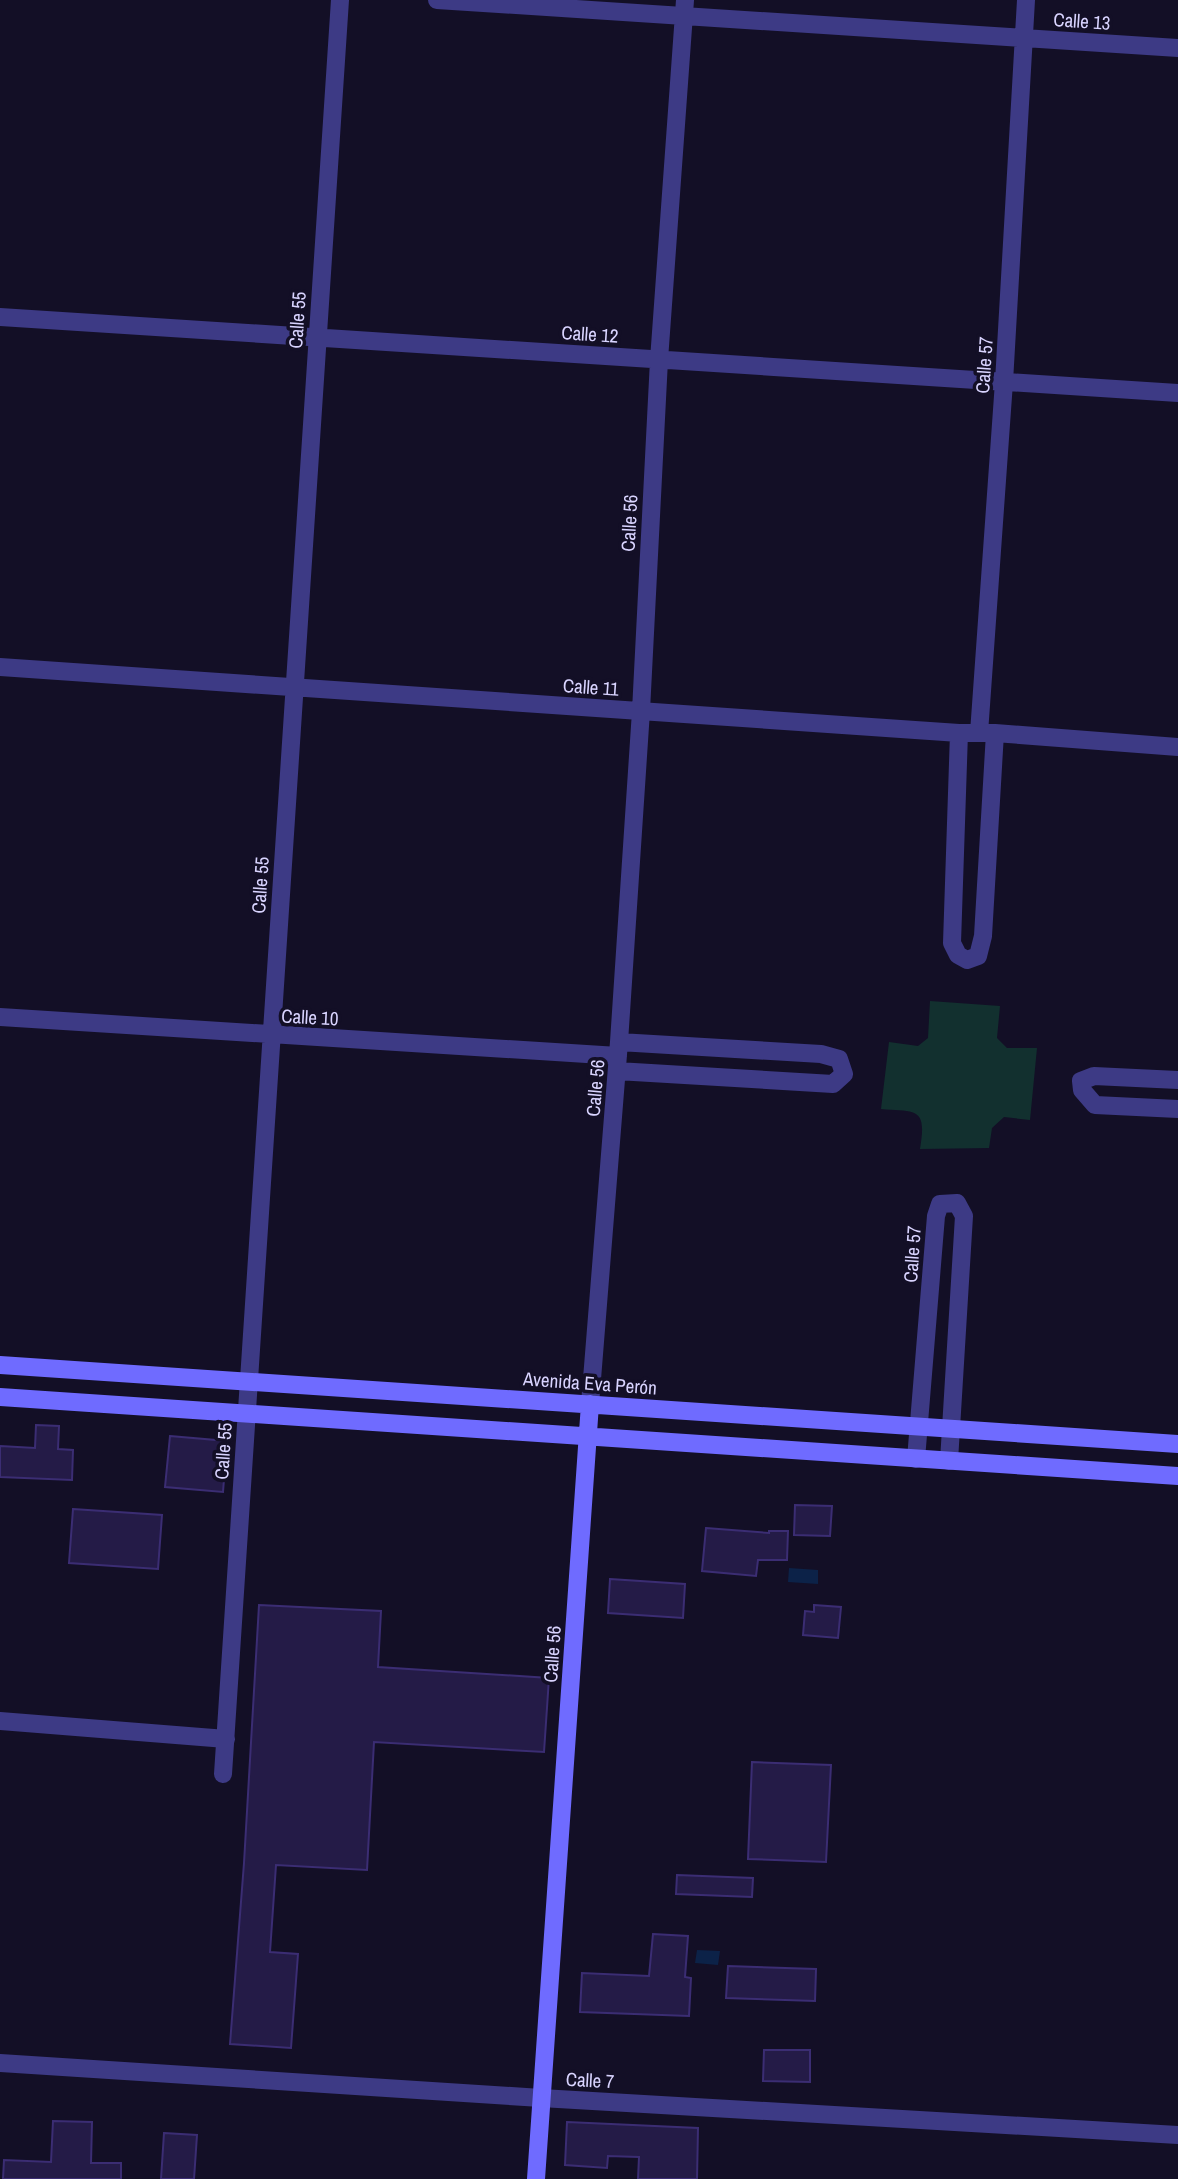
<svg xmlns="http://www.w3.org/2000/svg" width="1178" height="2179" viewBox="0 0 1178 2179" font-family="'Archivo Narrow',sans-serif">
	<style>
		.green { fill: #12302f }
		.water { fill: #0c2248 }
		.building { fill: #241b47; stroke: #3b2d73; stroke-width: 2 }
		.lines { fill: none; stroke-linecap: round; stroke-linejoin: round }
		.street { stroke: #3d3a85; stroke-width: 18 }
		.secondary { stroke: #6f6bff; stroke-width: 18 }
		.labels { text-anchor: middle; stroke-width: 7; stroke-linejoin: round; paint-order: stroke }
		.street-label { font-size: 19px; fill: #d9d4ff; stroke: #130f26 }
	</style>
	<rect width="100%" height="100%" fill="#130f26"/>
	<!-- green -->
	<path class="green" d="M 930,1001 L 1000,1006 L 997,1038 L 1007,1048 L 1037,1048 L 1030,1120 L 1004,1117 L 992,1128 L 989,1148 L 920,1149 C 927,1107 917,1112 881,1109 L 889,1042 L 918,1046 L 928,1038 Z"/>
	<!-- water -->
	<path class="water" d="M 789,1568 L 818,1570 L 818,1584 L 788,1582 Z
		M 697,1950 L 720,1951 L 718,1965 L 695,1963 Z"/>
	<!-- building -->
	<path class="building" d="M 36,1425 L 59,1426 L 58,1449 L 73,1450 L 72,1480 L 0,1477 L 0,1446 L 35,1448 Z
		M 170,1436 L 227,1441 L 223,1492 L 165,1487 Z
		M 795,1505 L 832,1506 L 830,1536 L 794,1535 Z
		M 73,1509 L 162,1515 L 158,1569 L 69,1563 Z
		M 706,1528 L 769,1533 L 769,1531 L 788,1531 L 787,1560 L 758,1560 L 756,1576 L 702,1571 Z
		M 610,1579 L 685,1584 L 683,1618 L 608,1613 Z
		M 259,1605 L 381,1611 L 378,1667 L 549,1678 L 544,1752 L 374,1742 L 367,1870 L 276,1865 L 270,1952 L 298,1954 L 291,2048 L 230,2044 L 244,1863 Z
		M 814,1605 L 841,1607 L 838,1638 L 803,1635 L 805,1611 L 814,1612 Z
		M 752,1762 L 831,1765 L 826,1862 L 748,1859 Z
		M 677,1875 L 753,1878 L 752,1897 L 676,1894 Z
		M 653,1934 L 688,1936 L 685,1977 L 691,1978 L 689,2016 L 580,2012 L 582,1973 L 649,1976 Z
		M 728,1966 L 816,1969 L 815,2001 L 726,1998 Z
		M 764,2050 L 810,2050 L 810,2082 L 763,2081 Z
		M 53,2121 L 92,2122 L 91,2163 L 121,2163 L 121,2179 L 3,2179 L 4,2160 L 51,2162 Z
		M 567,2122 L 698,2128 L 697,2179 L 638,2179 L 639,2157 L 608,2156 L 607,2168 L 565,2165 Z
		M 164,2133 L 197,2135 L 194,2179 L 161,2179 Z"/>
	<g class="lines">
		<!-- street -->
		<path class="street" d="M 437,0 L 1178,48
			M 0,317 L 1178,393
			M 0,667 L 959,733 L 995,733 L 1178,747
			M 959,733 L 952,943 L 958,955 L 967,960 L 978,956 L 983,936 L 995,733
			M 979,733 L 1004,382 L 1026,0
			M 0,1017 L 618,1056
			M 617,1071 L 833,1084 L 844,1074 L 839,1059 L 821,1054 L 619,1042
			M 1178,1080 L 1094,1076 L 1081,1081 L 1082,1090 L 1095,1105 L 1178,1109
			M 590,1404 L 619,1042 L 641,711 L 659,360 L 685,0
			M 916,1459 L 936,1216 L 940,1204 L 957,1203 L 964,1216 L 949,1461
			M 0,1721 L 226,1739
			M 223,1774 L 340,0
			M 0,2063 L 541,2098 L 1178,2135"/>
		<!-- secondary -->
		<path class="secondary" d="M 0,1365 L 1178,1444
			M 0,1397 L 1178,1476
			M 536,2179 L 590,1404"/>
	</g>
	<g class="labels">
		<!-- street labels -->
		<g class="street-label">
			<text transform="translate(1082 21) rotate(4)" y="7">Calle 13</text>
			<text transform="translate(297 320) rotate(-86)" y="7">Calle 55</text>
			<text transform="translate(590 334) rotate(4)" y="7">Calle 12</text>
			<text transform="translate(984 365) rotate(-86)" y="7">Calle 57</text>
			<text transform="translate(629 523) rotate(-87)" y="7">Calle 56</text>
			<text transform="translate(591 687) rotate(4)" y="7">Calle 11</text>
			<text transform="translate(260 885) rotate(-86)" y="7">Calle 55</text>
			<text transform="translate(310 1017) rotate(3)" y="7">Calle 10</text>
			<text transform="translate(595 1088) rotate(-85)" y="7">Calle 56</text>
			<text transform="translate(912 1254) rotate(-86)" y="7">Calle 57</text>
			<text transform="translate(590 1383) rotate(4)" y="7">Avenida Eva Perón</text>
			<text transform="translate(223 1451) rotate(-86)" y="7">Calle 55</text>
			<text transform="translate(552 1654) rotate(-86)" y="7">Calle 56</text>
			<text transform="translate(590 2080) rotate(3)" y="7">Calle 7</text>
		</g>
	</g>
</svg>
